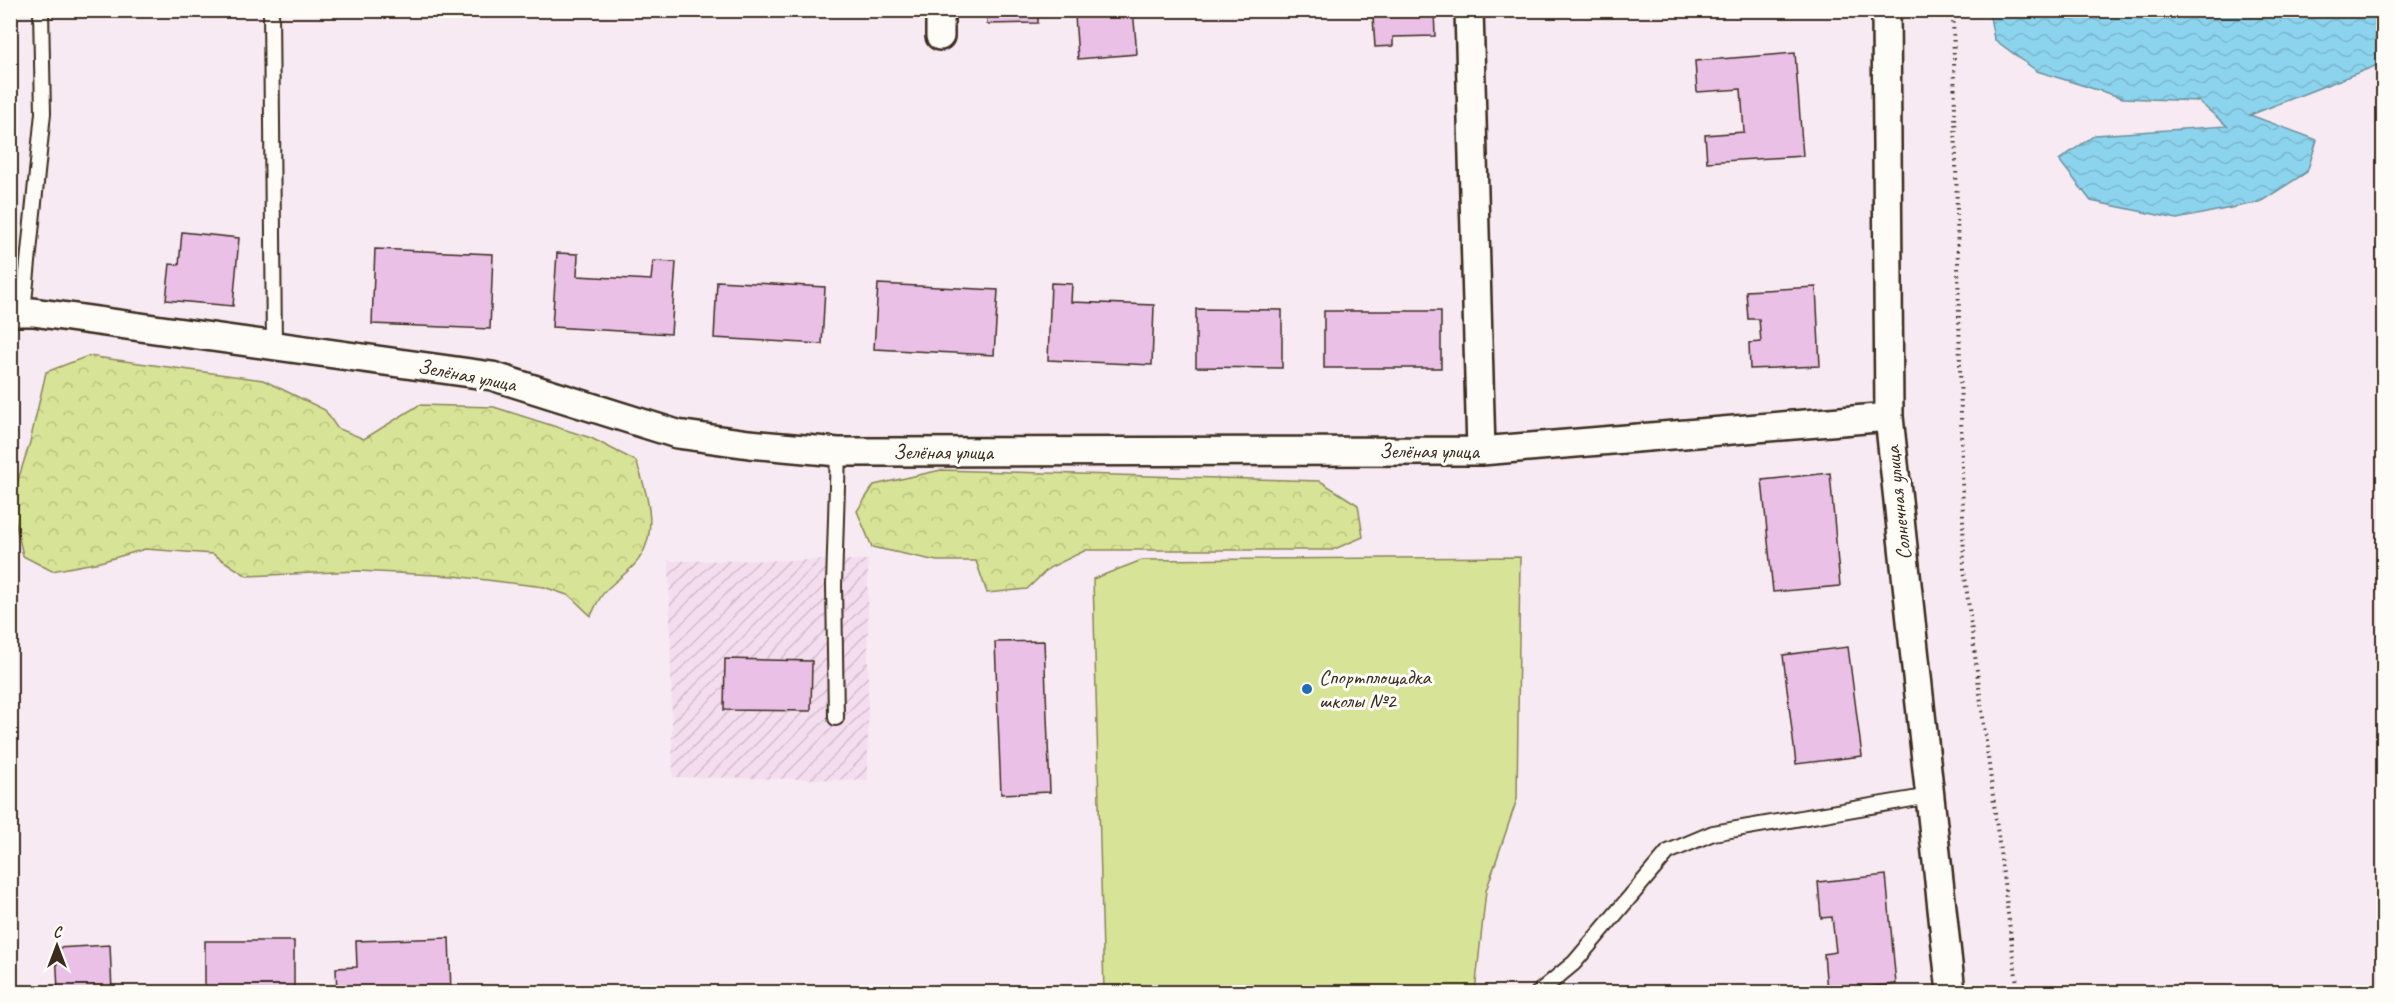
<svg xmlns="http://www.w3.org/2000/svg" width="2394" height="1003" viewBox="0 0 2394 1003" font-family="Caveat,sans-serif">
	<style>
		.industrial { fill: url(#industrial-furrows) }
		.forest { fill: url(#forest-crowns); stroke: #89865a; stroke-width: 1.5 }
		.garden { fill: #d7e396; stroke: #89865a; stroke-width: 1.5 }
		.water { fill: url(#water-waves); stroke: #6c909b; stroke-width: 1.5 }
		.building { fill: #eac0e7; stroke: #3b2a1e; stroke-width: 1.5 }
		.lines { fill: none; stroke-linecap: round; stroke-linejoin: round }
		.lane-casing { stroke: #3b2a1e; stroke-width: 18 }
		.street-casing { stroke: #3b2a1e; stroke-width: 32 }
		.path { stroke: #3b2a1e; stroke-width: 4; stroke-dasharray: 1.5 4.5; stroke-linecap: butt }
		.lane { stroke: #fdfcf7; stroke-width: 14 }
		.street { stroke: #fdfcf7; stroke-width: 27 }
		.poi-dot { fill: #1f6fb2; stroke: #fdfcf7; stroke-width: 2 }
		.labels { text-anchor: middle; stroke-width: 6; stroke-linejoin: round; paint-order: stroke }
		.street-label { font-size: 21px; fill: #3b2a1e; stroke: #fdfcf7 }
		.poi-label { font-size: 21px; fill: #3b2a1e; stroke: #fdfcf7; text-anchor: start }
	</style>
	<defs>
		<pattern id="industrial-furrows" width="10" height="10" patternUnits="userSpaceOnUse" patternTransform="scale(1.5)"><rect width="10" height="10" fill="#f3ddef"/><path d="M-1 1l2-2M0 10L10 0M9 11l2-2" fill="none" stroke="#d1becc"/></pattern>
		<pattern id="forest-crowns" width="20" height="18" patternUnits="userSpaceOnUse" patternTransform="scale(1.5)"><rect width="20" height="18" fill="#d7e396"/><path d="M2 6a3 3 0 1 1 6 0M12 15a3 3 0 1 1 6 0" fill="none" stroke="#b9c381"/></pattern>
		<pattern id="water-waves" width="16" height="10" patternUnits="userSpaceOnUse" patternTransform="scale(1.5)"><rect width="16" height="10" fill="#8cd4ee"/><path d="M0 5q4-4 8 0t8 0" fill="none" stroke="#7ab6cc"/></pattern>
	</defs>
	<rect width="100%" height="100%" fill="#f7eaf2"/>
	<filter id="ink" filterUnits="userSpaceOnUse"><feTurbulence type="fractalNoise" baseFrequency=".0167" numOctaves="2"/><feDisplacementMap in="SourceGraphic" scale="12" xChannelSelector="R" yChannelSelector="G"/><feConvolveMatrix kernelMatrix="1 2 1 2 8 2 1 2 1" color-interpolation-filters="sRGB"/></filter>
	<g filter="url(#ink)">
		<!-- industrial -->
		<path class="industrial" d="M 868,560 L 868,780 L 673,777 L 669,561 Z"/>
		<!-- forest -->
		<path class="forest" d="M 88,356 L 263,380 L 325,410 L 337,428 L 364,439 L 419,405 L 494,407 L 591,438 L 636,461 C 649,497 662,541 629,570 C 608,589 603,588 591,616 L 570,596 L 544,587 L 454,576 L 358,571 L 247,576 L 213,554 L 145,549 L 100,562 L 52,571 L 23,556 L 11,502 L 30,442 L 46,372 Z
			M 941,470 L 1320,481 L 1358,505 L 1363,537 L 1332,550 L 1086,550 L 1049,568 L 1027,589 L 987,593 L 976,561 L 937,561 L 872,547 L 857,511 L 874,485 Z"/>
		<!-- garden -->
		<path class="garden" d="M 1520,557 L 1517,799 L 1486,891 L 1475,992 L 1104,992 L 1093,579 L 1142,560 Z"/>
		<!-- water -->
		<path class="water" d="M 1989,11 L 2383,11 L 2383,63 L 2250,115 L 2317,140 L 2307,172 L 2260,202 L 2177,219 L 2091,201 L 2059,160 L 2095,135 L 2227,126 L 2198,101 L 2123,98 L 2037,71 L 1994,39 Z"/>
		<!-- building -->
		<path class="building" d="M 986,10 L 1038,10 L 1038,23 L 987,24 Z
			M 1133,10 L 1137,54 L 1078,59 L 1075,15 Z
			M 1391,10 L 1434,10 L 1435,36 L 1393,37 L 1393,46 L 1375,47 L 1373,17 L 1391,17 Z
			M 1795,53 L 1803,156 L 1707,162 L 1705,135 L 1744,132 L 1741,89 L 1697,92 L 1695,61 Z
			M 182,232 L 239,238 L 233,306 L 166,300 L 170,264 L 179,265 Z
			M 375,249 L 493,254 L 490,329 L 372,324 Z
			M 557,253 L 578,254 L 577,276 L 651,280 L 653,261 L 676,262 L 671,334 L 552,327 Z
			M 717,281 L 825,287 L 822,344 L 714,338 Z
			M 1051,283 L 1072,284 L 1071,302 L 1154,305 L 1152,365 L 1048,360 Z
			M 878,284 L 998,290 L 994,355 L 874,349 Z
			M 1816,287 L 1820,366 L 1750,369 L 1749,343 L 1761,342 L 1759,319 L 1748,319 L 1746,291 Z
			M 1196,309 L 1282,310 L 1282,368 L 1196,367 Z
			M 1324,311 L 1441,311 L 1441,368 L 1324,368 Z
			M 1830,473 L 1840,586 L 1773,592 L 1762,480 Z
			M 1044,641 L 1050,792 L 1001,794 L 995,642 Z
			M 1848,647 L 1862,756 L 1796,764 L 1783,655 Z
			M 725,659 L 812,661 L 811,711 L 724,710 Z
			M 1886,875 L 1896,984 L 1827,991 L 1824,954 L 1836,952 L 1832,917 L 1821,918 L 1818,882 Z
			M 449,938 L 451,992 L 337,992 L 336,968 L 357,967 L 356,941 Z
			M 205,941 L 294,941 L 294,992 L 205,992 Z
			M 110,945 L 112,992 L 58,992 L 56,948 Z"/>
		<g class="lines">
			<!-- lane casing -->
			<g class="lane-casing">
				<path id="lane" d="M 271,10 L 274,346
					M 23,312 L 43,113 L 41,10
					M 836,718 L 834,585 L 838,452
					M 1539,992 L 1574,963 L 1668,852 L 1713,833 L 1930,796"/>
			</g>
			<!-- street casing -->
			<g class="street-casing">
				<path id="street" d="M 940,10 L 940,36
					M 1469,10 L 1481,451
					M 1886,10 L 1889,417 L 1951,992
					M 10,312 L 33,312 L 492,376 L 677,434 L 749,444 L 838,452 L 1481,451 L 1889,417"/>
			</g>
			<!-- path -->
			<path class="path" d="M 1953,10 L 1964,569 L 2018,992"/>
			<!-- lane -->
			<use href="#lane" class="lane"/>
			<!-- street -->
			<use href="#street" class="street"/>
		</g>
	</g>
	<!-- markers -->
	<circle class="poi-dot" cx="1307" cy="689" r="6"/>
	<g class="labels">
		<!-- street labels -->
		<g class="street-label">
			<text transform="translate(467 375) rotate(11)" y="7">Зелёная улица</text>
			<text x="1429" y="458">Зелёная улица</text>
			<text x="943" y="459">Зелёная улица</text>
			<text transform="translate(1898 503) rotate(-96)" y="7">Солнечная улица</text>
		</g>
		<!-- poi labels -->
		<g class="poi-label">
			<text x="1319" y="684">Спортплощадка<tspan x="1319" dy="24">школы №2</tspan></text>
		</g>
	</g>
	<!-- margin -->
	<rect width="2394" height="1003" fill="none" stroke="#fdfcf7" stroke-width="36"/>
	<rect x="18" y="18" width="2358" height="967" fill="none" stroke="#3b2a1e" stroke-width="2" filter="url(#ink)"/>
	<!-- north arrow -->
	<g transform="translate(57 946)" stroke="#fdfcf7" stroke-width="4.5" paint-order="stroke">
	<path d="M0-4.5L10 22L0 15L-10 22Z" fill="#3b2a1e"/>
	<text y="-9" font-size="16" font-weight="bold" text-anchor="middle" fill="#3b2a1e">С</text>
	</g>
</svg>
